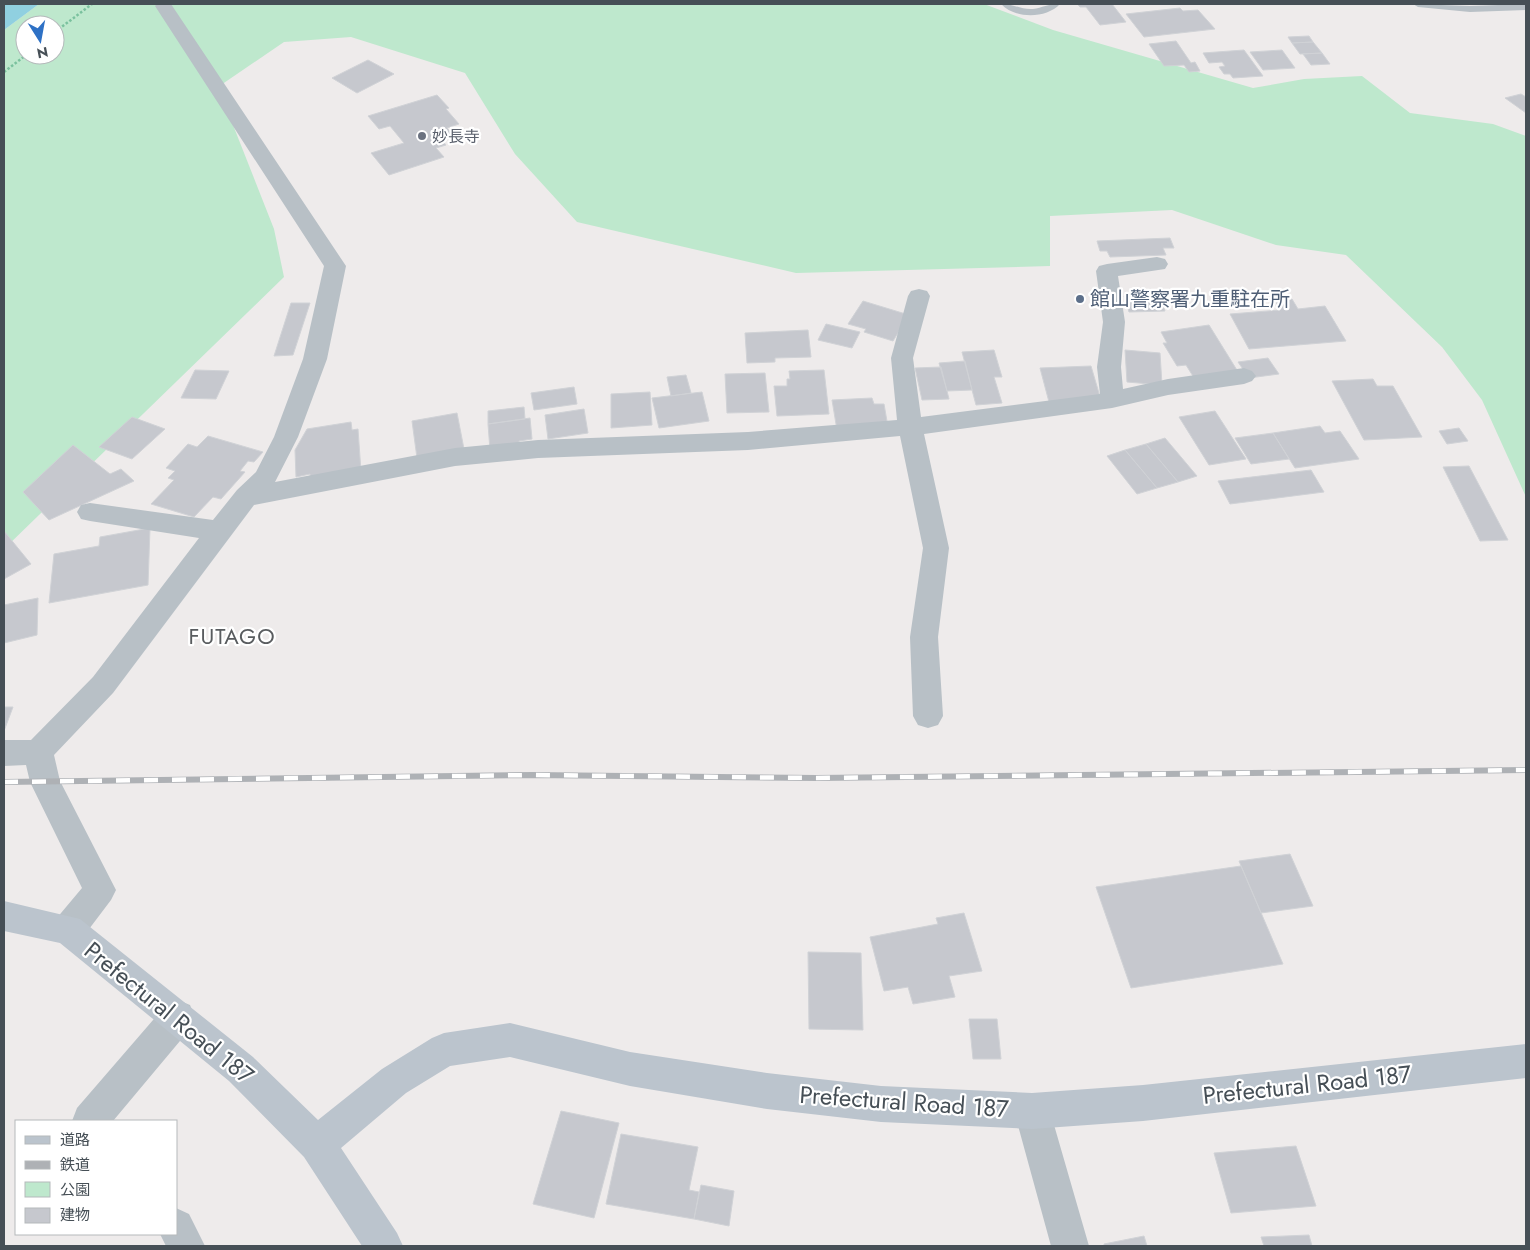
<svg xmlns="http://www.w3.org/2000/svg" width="1530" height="1250" viewBox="0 0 1530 1250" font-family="Jost,'Noto Sans JP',sans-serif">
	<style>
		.green { fill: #bee8cd; fill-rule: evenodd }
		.water { fill: #90d0e0 }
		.building { fill: #c6c8ce; stroke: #d0d2d6 }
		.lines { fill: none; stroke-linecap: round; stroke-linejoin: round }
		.path { stroke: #7ac19e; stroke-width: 2.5; stroke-dasharray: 2.5 2; stroke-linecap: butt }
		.lane { fill: #b8c0c6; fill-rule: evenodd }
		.street { fill: #b8c0c6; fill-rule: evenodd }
		.secondary { fill: #bbc4cd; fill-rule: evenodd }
		.rail-casing { stroke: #aeb1b5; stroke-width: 6 }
		.rail { stroke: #fff; stroke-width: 4.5; stroke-dasharray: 14; stroke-linecap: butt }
		.worship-dot { fill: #6b7280; stroke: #fff; stroke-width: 2 }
		.service-dot { fill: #5c6f8a; stroke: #fff; stroke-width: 2 }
		.labels { text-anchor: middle; stroke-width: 4.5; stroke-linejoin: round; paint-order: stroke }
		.far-worship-label { font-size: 16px; fill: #5b616d; stroke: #fff; text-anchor: start }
		.service-label { font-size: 20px; fill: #4e5e75; stroke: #fff; text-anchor: start }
		.quarter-label { font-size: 22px; letter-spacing: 1px; fill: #595c5f; stroke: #fff }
		.near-street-label { font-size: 24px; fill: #464f56; stroke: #fff }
	</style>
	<rect width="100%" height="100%" fill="#eeebeb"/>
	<!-- green -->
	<path class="green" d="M 39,4 L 984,4 L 1053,30 L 1253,88 L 1304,79 L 1362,76 L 1410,113 L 1493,124 L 1526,136 L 1526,497 L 1482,400 L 1442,347 L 1346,255 L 1276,245 L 1172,210 L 1050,216 L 1050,266 L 796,273 L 577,222 L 515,154 L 465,73 L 351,37 L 284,42 L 218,87 L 274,229 L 284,277 L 4,549 L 4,30 ZM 25,25 L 55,25 L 55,55 L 25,55 Z"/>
	<!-- water -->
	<path class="water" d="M 4,4 L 39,4 L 4,30 Z"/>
	<!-- building -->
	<path class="building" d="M 1077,4 L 1112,4 L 1126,22 L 1100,25 L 1086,7 L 1080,7 Z
		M 1180,8 L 1183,11 L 1198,10 L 1215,29 L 1144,37 L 1126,14 Z
		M 1309,36 L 1313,42 L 1292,43 L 1288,37 Z
		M 1176,41 L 1191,63 L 1195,62 L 1200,71 L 1189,72 L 1184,65 L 1164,66 L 1149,44 Z
		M 1313,42 L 1322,53 L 1300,54 L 1292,43 Z
		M 1244,50 L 1263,76 L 1233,78 L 1230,74 L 1224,74 L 1219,67 L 1225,66 L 1222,62 L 1209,63 L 1203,53 Z
		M 1282,50 L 1295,68 L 1263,70 L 1250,52 Z
		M 1322,53 L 1330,64 L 1311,65 L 1303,54 Z
		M 368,60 L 394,74 L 357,93 L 332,78 Z
		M 1521,94 L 1526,97 L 1526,113 L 1505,98 Z
		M 437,95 L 449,108 L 446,109 L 459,124 L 447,128 L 452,134 L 440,138 L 446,145 L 436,148 L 444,157 L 389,175 L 371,153 L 404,143 L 390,126 L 379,129 L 368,116 Z
		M 1170,238 L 1174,248 L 1163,248 L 1166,255 L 1110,257 L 1107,251 L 1100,251 L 1097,241 Z
		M 1159,295 L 1165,311 L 1129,312 L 1124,296 Z
		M 1292,299 L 1298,309 L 1325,306 L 1346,341 L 1249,349 L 1230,314 L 1280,310 L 1275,300 Z
		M 863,301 L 909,315 L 893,341 L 864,332 L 866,329 L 848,324 Z
		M 291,303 L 310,303 L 293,355 L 274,356 Z
		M 826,324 L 860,332 L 852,348 L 818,340 Z
		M 1209,325 L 1240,375 L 1196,381 L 1186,365 L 1177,366 L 1163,343 L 1167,343 L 1161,332 Z
		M 808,330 L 811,357 L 775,358 L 775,362 L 747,363 L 745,333 Z
		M 994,350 L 1002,377 L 994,377 L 1002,403 L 976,405 L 962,352 Z
		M 1125,350 L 1160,353 L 1162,385 L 1127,382 Z
		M 1268,358 L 1279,374 L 1249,378 L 1238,362 Z
		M 965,361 L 972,390 L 947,391 L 939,363 Z
		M 1091,366 L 1101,400 L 1049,402 L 1040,368 Z
		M 941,367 L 949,399 L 922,400 L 915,368 Z
		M 195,370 L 229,371 L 216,399 L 181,398 Z
		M 824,370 L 829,414 L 777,416 L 774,386 L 787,386 L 787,379 L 790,379 L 789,371 Z
		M 765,373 L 769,412 L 727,413 L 725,374 Z
		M 686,375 L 691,393 L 671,396 L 667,377 Z
		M 1373,379 L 1377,386 L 1393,386 L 1422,437 L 1364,440 L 1332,381 Z
		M 574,387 L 577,404 L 534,410 L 531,393 Z
		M 650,392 L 652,425 L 611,428 L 611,394 Z
		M 702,392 L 709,421 L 659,428 L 652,398 Z
		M 872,398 L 874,404 L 884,404 L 888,427 L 837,430 L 832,400 Z
		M 524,407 L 525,419 L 488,424 L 488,411 Z
		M 584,409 L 588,433 L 548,439 L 545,415 Z
		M 1215,411 L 1246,459 L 1209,465 L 1179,417 Z
		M 457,413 L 464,449 L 417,458 L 412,421 Z
		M 132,417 L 165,429 L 132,459 L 99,447 Z
		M 530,418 L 532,439 L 519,441 L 519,446 L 490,450 L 488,424 Z
		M 351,422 L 352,430 L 358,429 L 361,472 L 311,481 L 310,474 L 296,477 L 295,450 L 307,429 Z
		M 1320,426 L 1325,433 L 1340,431 L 1359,459 L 1295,468 L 1273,433 Z
		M 1459,428 L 1468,441 L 1447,444 L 1439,431 Z
		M 1273,433 L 1289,459 L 1251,464 L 1235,438 Z
		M 208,436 L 263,452 L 254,462 L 248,461 L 240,471 L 245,472 L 221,499 L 213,497 L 194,517 L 151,504 L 174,480 L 168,478 L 175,471 L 166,468 L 188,444 L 197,447 Z
		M 1165,438 L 1197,476 L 1178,482 L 1146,444 Z
		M 1146,444 L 1178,482 L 1157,488 L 1125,450 Z
		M 73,445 L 110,474 L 121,469 L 134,481 L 49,520 L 23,492 Z
		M 1125,450 L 1157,488 L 1137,494 L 1107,456 Z
		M 1469,466 L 1508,540 L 1480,541 L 1443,467 Z
		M 1311,470 L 1324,492 L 1230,504 L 1218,481 Z
		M 150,528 L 148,585 L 49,603 L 54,554 L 99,546 L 100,537 Z
		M 4,531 L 31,564 L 4,579 Z
		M 38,598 L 37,635 L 4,643 L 4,605 Z
		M 4,707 L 13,707 L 4,731 Z
		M 1290,854 L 1313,906 L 1261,913 L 1239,861 Z
		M 1241,866 L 1283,964 L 1131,988 L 1096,887 Z
		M 964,913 L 982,971 L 949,976 L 955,997 L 913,1004 L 908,987 L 884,991 L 870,937 L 938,924 L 936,918 Z
		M 808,952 L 861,953 L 863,1030 L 809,1029 Z
		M 969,1019 L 997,1019 L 1001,1059 L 973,1059 Z
		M 561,1111 L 619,1123 L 594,1218 L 533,1204 Z
		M 621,1134 L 698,1147 L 689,1190 L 699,1192 L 694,1219 L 606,1204 Z
		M 1296,1146 L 1316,1206 L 1231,1213 L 1214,1153 Z
		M 701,1185 L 734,1191 L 729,1226 L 694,1219 Z
		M 1309,1235 L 1312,1246 L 1264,1246 L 1261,1237 Z
		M 1144,1236 L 1147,1246 L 1104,1246 L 1104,1244 Z"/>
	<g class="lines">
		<!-- path -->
		<path class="path" d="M 55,32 L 92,4
			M 4,72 L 26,55"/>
		<!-- lane -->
		<path class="lane" d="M 1001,4 C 1012,3 1021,10 1033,9 C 1043,8 1050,3 1060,4 C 1046,19 1015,19 1001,4 Z
			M 1413,4 L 1470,6 L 1526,4 L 1526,10 L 1470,12 L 1418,7 Z"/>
		<!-- street -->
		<path class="street" d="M 157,4 L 171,4 L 346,266 L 327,359 L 298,437 L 275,482 L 455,448 L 538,440 L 748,432 L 897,420 L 891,358 L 908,296 L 911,291 L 919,289 L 927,291 L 930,296 L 913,358 L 921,417 L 1100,394 L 1097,367 L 1103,322 L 1096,271 L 1099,266 L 1107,264 L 1157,257 L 1165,259 L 1168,264 L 1165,269 L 1118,276 L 1125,322 L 1121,367 L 1123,389 L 1168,379 L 1244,368 L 1252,371 L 1256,376 L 1252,381 L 1244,384 L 1168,395 L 1112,408 L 924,434 L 949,548 L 938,637 L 943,716 L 938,725 L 928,728 L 918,725 L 913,716 L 910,637 L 923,548 L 900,436 L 748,450 L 538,458 L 455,466 L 254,505 L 113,693 L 54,755 L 60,781 L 116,890 L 111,900 L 80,941 L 68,945 L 56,941 L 52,930 L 56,919 L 82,888 L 30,782 L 26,765 L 4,766 L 4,740 L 31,740 L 93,677 L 199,538 L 90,521 L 81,519 L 77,512 L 81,505 L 90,503 L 213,520 L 237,490 L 256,472 L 274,437 L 303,359 L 324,266 L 155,6 Z
			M 178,1000 L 190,1005 L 195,1017 L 190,1029 L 113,1121 L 72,1121 L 77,1108 L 166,1005 Z
			M 1032,1093 L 1045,1098 L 1050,1111 L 1089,1246 L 1051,1246 L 1014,1111 L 1019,1098 Z
			M 176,1208 L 189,1214 L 205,1246 L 166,1246 L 160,1234 L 176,1234 Z"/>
		<!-- secondary -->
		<path class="secondary" d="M 4,901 L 80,919 L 253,1057 L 318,1120 L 382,1069 L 432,1038 L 444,1033 L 510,1023 L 630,1052 L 767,1073 L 881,1086 L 1032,1093 L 1143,1085 L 1526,1044 L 1526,1078 L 1143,1121 L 1032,1129 L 881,1122 L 767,1109 L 630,1086 L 510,1057 L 450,1066 L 406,1093 L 341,1148 L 397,1233 L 403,1246 L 362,1246 L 304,1157 L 229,1081 L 60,943 L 4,931 Z"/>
		<!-- rail casing -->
		<g class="rail-casing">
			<path id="rail" d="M 4,782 L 532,775 L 817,778 L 1526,770"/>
		</g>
		<!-- rail -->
		<use href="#rail" class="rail"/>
	</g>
	<!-- markers -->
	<circle class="worship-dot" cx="422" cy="136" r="5"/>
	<circle class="service-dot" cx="1080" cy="299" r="5"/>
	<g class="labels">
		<!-- far-worship labels -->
		<g class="far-worship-label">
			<text x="432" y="142">妙長寺</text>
		</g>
		<!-- service labels -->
		<g class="service-label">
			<text x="1090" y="306">館山警察署九重駐在所</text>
		</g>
		<!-- quarter labels -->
		<g class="quarter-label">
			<text x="232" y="644">FUTAGO</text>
		</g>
		<!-- near-street labels -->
		<g class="near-street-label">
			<text transform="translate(169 1013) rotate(39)" y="8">Prefectural Road 187</text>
			<text transform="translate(1307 1085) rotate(-6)" y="8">Prefectural Road 187</text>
			<text transform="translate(904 1102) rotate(4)" y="8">Prefectural Road 187</text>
		</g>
	</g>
	<!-- border -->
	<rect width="1530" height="1250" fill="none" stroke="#464f56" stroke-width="10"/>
	<!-- legend -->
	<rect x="15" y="1120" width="162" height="115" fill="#ffffff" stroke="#b5b9bb"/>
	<rect x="25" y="1136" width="25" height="8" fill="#bbc4cd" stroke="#b5b9bb"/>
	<text x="60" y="1145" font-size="15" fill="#464f56">道路</text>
	<rect x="25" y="1161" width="25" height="8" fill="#aeb1b5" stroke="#b5b9bb"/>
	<text x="60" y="1170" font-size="15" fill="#464f56">鉄道</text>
	<rect x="25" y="1182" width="25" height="15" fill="#bee8cd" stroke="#b5b9bb"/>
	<text x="60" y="1195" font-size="15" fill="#464f56">公園</text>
	<rect x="25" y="1208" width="25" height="15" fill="#c6c8ce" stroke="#b5b9bb"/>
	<text x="60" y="1220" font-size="15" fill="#464f56">建物</text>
	<!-- north arrow -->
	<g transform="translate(40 40) rotate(169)"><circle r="24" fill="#ffffff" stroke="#b5b9bb"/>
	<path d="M0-4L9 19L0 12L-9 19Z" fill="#2e71c5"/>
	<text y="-8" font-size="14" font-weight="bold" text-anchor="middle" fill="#464f56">N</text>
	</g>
</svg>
